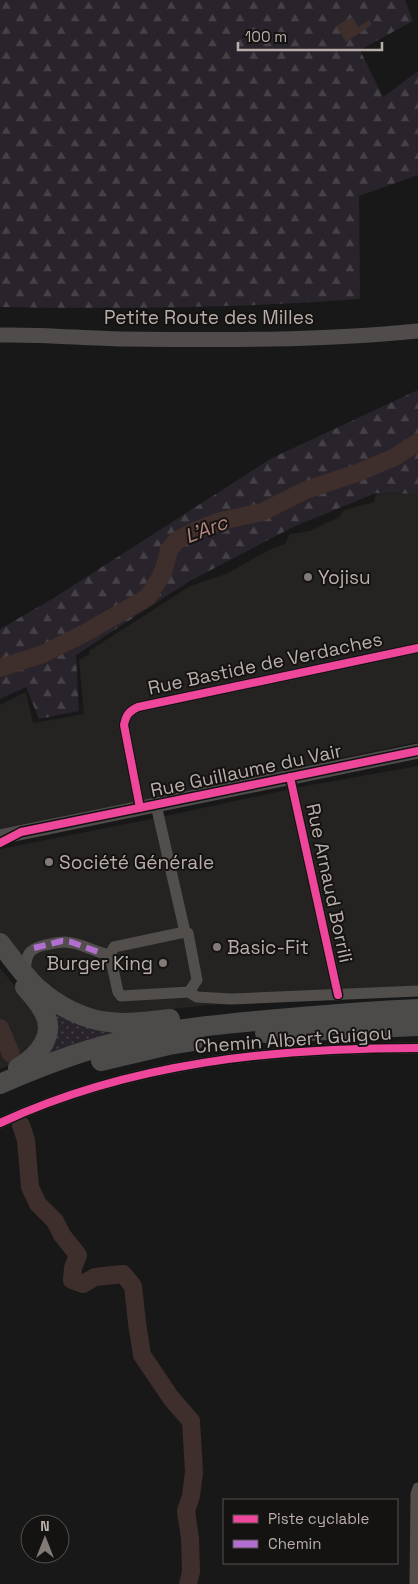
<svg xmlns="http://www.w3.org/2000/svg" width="418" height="1584" viewBox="0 0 418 1584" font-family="'Space Grotesk',sans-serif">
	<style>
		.built { fill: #242322 }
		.grass { fill: url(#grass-dots) }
		.forest { fill: url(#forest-firs) }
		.water { fill: #3e2f2d }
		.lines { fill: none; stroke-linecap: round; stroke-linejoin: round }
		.river { stroke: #3e2f2d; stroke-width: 18 }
		.street { stroke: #514e4c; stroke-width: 11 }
		.secondary { stroke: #4f4c4b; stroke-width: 15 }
		.highway { stroke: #4d4a4a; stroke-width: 20 }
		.quiet { stroke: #b36fd0; stroke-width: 6; stroke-dasharray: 12 6; stroke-linecap: butt }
		.cycleway-casing { stroke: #141312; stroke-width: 11 }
		.cycleway { stroke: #ed469a; stroke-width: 8 }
		.poi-dot { fill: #817a76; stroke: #141312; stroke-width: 2 }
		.labels { text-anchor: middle; stroke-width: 4; stroke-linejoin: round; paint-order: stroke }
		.street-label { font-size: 19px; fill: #b9aea9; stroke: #141312 }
		.poi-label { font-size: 19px; fill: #b9aea9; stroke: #141312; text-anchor: start }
		.water-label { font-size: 20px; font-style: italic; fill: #b4857f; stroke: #141312 }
	</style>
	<defs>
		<pattern id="grass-dots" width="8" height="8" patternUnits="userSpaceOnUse" patternTransform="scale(1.25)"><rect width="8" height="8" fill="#29232b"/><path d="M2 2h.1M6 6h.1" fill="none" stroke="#464047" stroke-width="1.8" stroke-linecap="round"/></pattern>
		<pattern id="forest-firs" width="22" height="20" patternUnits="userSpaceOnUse" patternTransform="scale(1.25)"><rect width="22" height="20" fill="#29232b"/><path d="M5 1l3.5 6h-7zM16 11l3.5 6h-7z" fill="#464047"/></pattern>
	</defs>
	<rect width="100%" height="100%" fill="#181818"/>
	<!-- built -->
	<path class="built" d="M 376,493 L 418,494 L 418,742 L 65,816 L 0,833 L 0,705 L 26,692 L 33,723 L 84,714 L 79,660 L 90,654 L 89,651 L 190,586 L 226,574 L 269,550 L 285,544 L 290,534 L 310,531 L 339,517 L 344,510 L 374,502 Z
		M 418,766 L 418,987 L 294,1001 L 208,1005 L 136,1013 L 112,1014 L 90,1009 L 62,994 L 19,959 L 0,936 L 0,849 L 156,818 L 305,786 Z
		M 0,968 L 42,1019 L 29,1056 L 0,1069 Z"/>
	<!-- grass -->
	<path class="grass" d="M 48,1009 L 120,1030 L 41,1057 Z"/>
	<!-- forest -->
	<path class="forest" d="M 0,0 L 405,0 L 413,21 L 360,50 L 383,97 L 418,71 L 418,175 L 359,196 L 360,299 C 240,308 120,309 0,307 Z
		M 418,390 L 418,494 L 376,493 L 293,527 L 188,582 L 76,655 L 79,711 L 39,719 L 26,687 L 0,699 L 0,629 L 52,599 L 272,458 Z"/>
	<!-- water -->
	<path class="water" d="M 352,17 L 358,27 L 369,20 L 372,25 L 346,42 L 336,26 Z"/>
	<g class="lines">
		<!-- river -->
		<path class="river" d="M 0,668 L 43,654 L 83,634 L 148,597 L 163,573 L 169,550 L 176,541 L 197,530 L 221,521 L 262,512 L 306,490 L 357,473 L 395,457 L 418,442
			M 0,1028 L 11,1054
			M 21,1125 L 26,1140 L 30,1187 L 38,1204 L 55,1221 L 62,1235 L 78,1255 L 73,1268 L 72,1280 L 83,1284 L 95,1277 L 123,1274 L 133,1286 L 137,1323 L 142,1355 L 171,1398 L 191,1421 L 194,1472 L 191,1496 L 186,1511 L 190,1538 L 191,1572 L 188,1584"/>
		<!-- street -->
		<path class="street" d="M 290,777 L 338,995
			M 156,805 L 185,932 L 188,933 L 197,980 L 189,992 L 121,996 L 118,992 L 110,955 L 114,947 L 185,932
			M 140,808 L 124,725 C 126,715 129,711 138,707 L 418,648
			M 25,973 C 26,956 27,949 45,945 C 51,944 58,942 64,942 C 80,942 94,952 110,955
			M 189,992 L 197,997 L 231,999 L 418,991
			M 0,1123 C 131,1062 275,1048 418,1048
			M 415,1584 L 416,1494 L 418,1488"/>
		<!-- secondary -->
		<path class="secondary" d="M 0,335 C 40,334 81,338 122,339 C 220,340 320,341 418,331
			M 0,837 L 418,751"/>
		<!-- highway -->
		<path class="highway" d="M 0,943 C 11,957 27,980 40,990 C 58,1006 85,1020 109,1022 C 129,1025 150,1021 170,1019
			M 265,1033 L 418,1026
			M 101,1061 L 169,1045 L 194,1041
			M 18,1068 C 39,1056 58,1033 42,1009 C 38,1001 31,994 25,987
			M 0,1084 C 34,1069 67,1056 103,1046 C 153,1031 204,1026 256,1021 C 310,1016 364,1011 418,1009"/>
		<!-- quiet -->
		<path class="quiet" d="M 34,948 L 62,941 L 71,942 L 101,953"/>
		<!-- cycleway casing -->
		<g class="cycleway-casing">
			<path id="cycleway" d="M 290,777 L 338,995
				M 140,808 L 124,725 C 126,715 129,711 138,707 L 418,648
				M 0,843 L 21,832 L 418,751
				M 0,1123 C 131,1062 275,1048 418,1048"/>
		</g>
		<!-- cycleway -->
		<use href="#cycleway" class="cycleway"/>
	</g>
	<!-- markers -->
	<g class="poi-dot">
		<circle cx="308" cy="577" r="5"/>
		<circle cx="49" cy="862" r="5"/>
		<circle cx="217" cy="947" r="5"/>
		<circle cx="163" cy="963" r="5"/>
	</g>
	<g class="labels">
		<!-- street labels -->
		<g class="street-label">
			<text x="209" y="324">Petite Route des Milles</text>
			<text transform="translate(265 663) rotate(-12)" y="7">Rue Bastide de Verdaches</text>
			<text transform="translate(246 770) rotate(-12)" y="7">Rue Guillaume du Vair</text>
			<text transform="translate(330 883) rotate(78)" y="7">Rue Arnaud Borrili</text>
			<text transform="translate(293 1039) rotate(-4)" y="7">Chemin Albert Guigou</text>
		</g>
		<!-- poi labels -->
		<g class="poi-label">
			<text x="318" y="584">Yojisu</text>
			<text x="59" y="869">Société Générale</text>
			<text x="227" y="954">Basic-Fit</text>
			<text x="153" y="970" text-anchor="end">Burger King</text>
		</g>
		<!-- water labels -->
		<g class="water-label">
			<text transform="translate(206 529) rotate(-21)" y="7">L'Arc</text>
		</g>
	</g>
	<!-- legend -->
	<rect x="223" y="1499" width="175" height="65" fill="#141312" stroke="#56514e"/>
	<rect x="233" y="1515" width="25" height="8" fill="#ed469a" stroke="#56514e"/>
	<text x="268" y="1524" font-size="15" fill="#b9aea9">Piste cyclable</text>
	<rect x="233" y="1540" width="25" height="8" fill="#b36fd0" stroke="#56514e"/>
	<text x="268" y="1549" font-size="15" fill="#b9aea9">Chemin</text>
	<!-- north arrow -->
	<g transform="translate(45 1539)"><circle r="24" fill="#141312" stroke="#56514e"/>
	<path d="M0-4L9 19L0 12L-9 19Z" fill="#817a76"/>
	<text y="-8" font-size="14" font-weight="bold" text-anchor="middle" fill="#b9aea9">N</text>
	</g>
	<!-- scale -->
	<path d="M238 42v8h144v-8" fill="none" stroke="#b9aea9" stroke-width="2.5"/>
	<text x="245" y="42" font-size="15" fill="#b9aea9" stroke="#141312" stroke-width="4" paint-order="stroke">100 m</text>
</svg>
